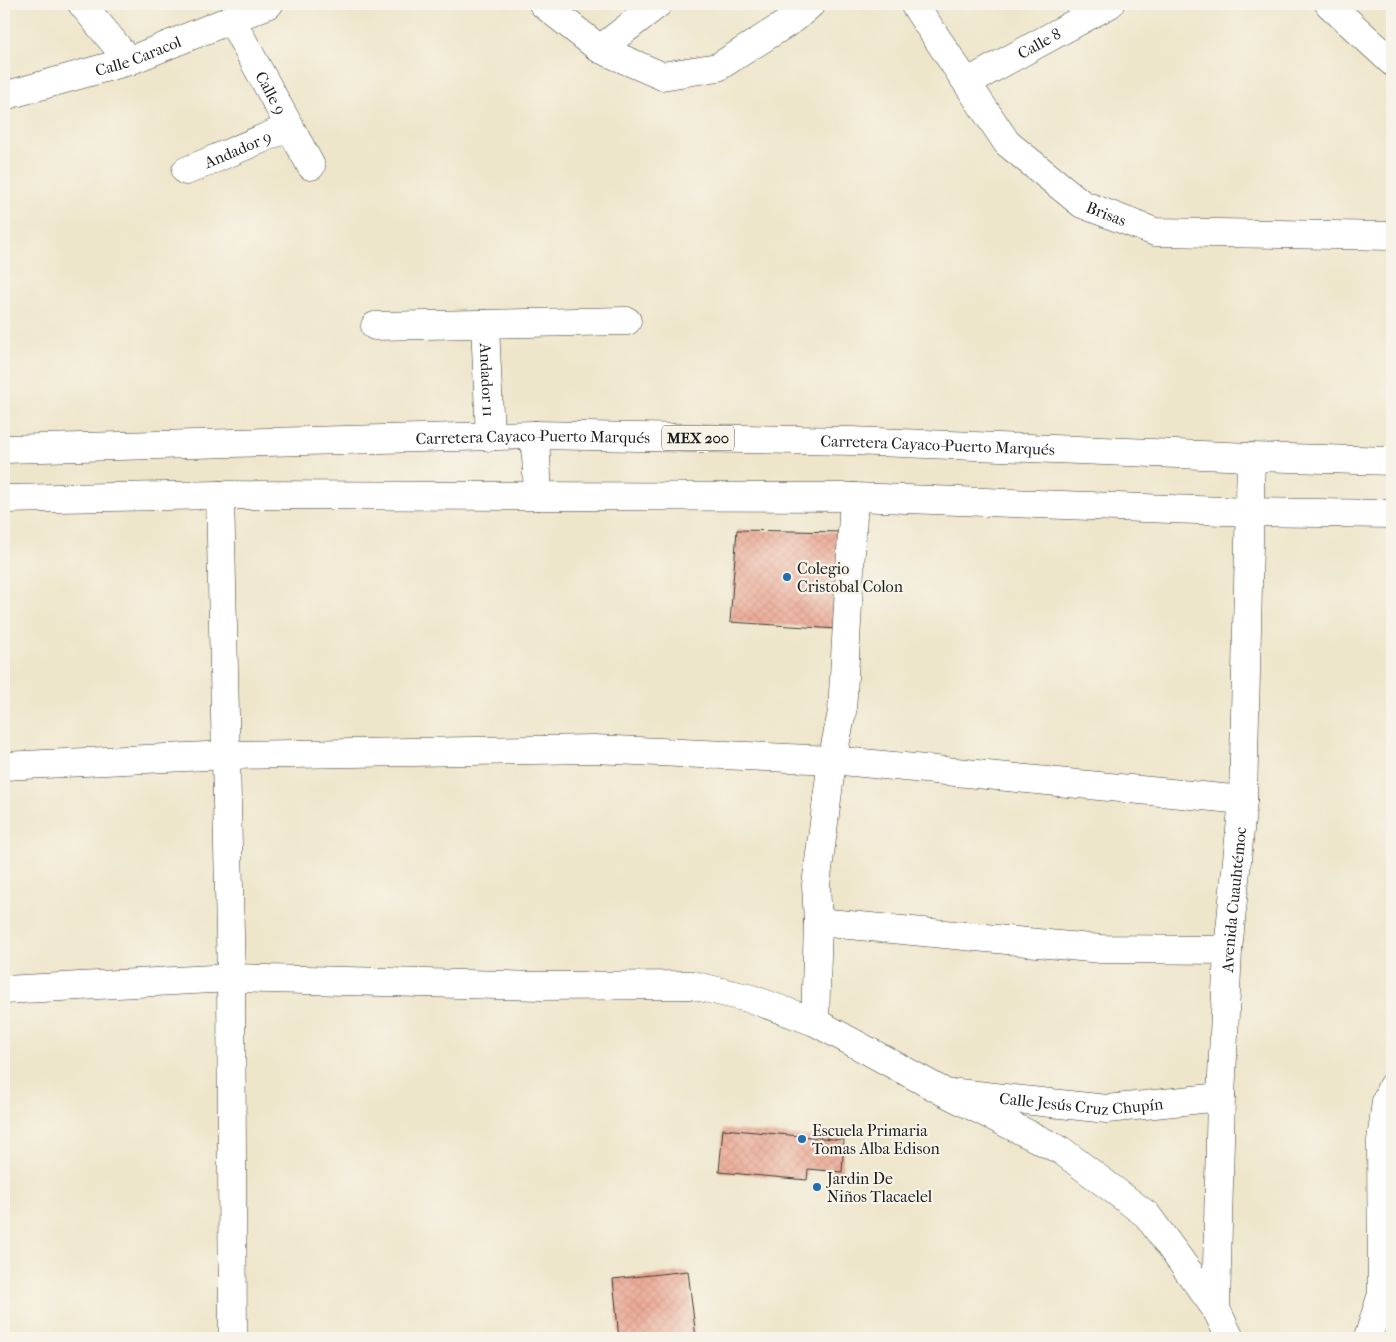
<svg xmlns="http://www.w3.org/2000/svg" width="1396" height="1342" viewBox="0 0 1396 1342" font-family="'IM FELL French Canon',serif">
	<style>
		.building { fill: url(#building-cross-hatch) }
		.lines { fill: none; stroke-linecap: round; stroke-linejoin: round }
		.minor-casing { stroke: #3c3a36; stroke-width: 29 }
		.major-casing { stroke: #3c3a36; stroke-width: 29 }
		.highway-casing { stroke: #3c3a36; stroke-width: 29 }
		.minor { stroke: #fff; stroke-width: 28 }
		.major { stroke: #fff; stroke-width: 28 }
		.highway { stroke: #fff; stroke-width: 28 }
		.poi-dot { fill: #1f6fb2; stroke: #f7f3e8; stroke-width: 2 }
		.labels { text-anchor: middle; stroke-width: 4.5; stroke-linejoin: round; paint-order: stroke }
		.shield { fill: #f7f3e8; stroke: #5e5c59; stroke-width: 1 }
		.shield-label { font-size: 15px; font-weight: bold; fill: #1c1c1c }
		.street-label { font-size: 16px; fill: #1c1c1c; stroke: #f7f3e8 }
		.poi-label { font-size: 16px; fill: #1c1c1c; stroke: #f7f3e8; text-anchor: start }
	</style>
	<defs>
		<pattern id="building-cross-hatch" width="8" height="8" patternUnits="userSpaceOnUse" patternTransform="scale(1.25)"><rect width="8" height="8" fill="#eba08b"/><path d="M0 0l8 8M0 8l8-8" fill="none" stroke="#c98977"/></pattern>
	</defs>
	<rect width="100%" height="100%" fill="#f7f3e8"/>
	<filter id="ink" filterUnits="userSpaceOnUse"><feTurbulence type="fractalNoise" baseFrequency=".02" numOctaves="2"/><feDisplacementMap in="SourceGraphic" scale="10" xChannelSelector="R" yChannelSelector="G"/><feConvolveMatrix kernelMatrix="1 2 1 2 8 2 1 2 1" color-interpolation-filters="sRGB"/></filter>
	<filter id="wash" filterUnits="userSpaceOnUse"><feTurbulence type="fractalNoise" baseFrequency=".0096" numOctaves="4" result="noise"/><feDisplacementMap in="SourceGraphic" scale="20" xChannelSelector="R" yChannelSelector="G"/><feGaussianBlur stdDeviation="1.12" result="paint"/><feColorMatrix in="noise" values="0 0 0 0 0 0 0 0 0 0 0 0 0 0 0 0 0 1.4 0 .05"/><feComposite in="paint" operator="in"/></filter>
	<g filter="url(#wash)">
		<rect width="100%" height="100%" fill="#eee6cb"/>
		<g id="blocks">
			<!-- building -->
			<path class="building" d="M 737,530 L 842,532 L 837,629 L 730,622 Z
				M 723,1129 L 844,1140 L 842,1172 L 808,1169 L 807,1180 L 719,1172 Z
				M 688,1271 L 696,1338 L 619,1338 L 613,1279 Z"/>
		</g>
	</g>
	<g filter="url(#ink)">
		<use href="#blocks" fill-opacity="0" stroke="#3c3a36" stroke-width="1"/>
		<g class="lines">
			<!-- minor casing -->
			<g class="minor-casing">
				<g id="minor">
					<path d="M 82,4 L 129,61"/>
					<path d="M 543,4 L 600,49 L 662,76 L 718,67 L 795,18 L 811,4"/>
					<path id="s1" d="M 914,4 L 1007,143 L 1082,204 L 1155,232 L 1392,236"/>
					<path d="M 1329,4 L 1392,62"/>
					<path id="s2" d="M 231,19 L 311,166"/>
					<path d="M 600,49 L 658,4"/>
					<path id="s3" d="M 968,82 L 1110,4"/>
					<path id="s4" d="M 4,96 L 129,61 L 269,4"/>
					<path id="s5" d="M 186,171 L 290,127"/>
					<path id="s6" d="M 485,324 L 490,437"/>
					<path d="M 375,326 L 627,321"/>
					<path d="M 220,495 L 231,978 L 233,1338"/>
					<path d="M 4,766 L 227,755 L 594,749 L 832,760 L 1243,800"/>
					<path d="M 818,922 L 1101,949 L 1228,950"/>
					<path d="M 4,990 L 231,978 L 540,986 L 692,985 L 752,999 L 815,1022 L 942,1091 L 1062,1151 L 1147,1215 L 1216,1309"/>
					<path d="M 815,1022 L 818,922 L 816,885 L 832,760 L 842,712 L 854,497"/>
					<path id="s7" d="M 958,1093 L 1107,1109 L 1221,1097"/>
					<path id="s8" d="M 1230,1338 L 1216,1309 L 1221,1097 L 1228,950 L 1243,800 L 1251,457"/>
					<path d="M 1368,1338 L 1382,1294 L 1381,1141 L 1386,1101 L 1392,1086"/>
				</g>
			</g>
			<!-- major casing -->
			<g class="major-casing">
				<g id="major">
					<path id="s9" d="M 4,449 L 535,435 L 852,441 L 1251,457 L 1392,461"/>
					<path d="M 4,499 L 220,495 L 854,497 L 1250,512 L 1392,514"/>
				</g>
			</g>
			<!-- highway casing -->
			<g class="highway-casing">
				<path id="highway" d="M 535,435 L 538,496"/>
			</g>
			<!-- minor -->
			<use href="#minor" class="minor"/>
			<!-- major -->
			<use href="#major" class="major"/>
			<!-- highway -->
			<use href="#highway" class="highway"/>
		</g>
	</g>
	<!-- markers -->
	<g class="poi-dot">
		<circle cx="787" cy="577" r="5"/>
		<circle cx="802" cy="1139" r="5"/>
		<circle cx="817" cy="1187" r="5"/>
	</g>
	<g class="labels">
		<!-- shield labels -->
		<rect class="shield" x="662" y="425.5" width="72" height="25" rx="4"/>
		<g class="shield-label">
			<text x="698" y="443">MEX 200</text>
		</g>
		<!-- street labels -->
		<g class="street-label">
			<text dy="6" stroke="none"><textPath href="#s3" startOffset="81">Calle 8</textPath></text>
			<text dy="6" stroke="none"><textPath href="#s4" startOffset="140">Calle Caracol</textPath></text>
			<text dy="6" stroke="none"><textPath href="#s2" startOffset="84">Calle 9</textPath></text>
			<text dy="6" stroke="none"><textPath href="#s5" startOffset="56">Andador 9</textPath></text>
			<text dy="6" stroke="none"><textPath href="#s1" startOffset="290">Brisas</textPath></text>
			<text dy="6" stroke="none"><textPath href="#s6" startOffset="56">Andador 11</textPath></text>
			<text dy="6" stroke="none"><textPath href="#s9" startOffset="529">Carretera Cayaco-Puerto Marqués</textPath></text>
			<text dy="6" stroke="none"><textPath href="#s9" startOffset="934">Carretera Cayaco-Puerto Marqués</textPath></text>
			<text dy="6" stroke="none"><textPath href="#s8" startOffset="442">Avenida Cuauhtémoc</textPath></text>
			<text dy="6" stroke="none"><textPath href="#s7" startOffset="124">Calle Jesús Cruz Chupín</textPath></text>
		</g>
		<!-- poi labels -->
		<g class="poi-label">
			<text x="797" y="574">Colegio<tspan x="797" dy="18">Cristobal Colon</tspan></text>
			<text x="812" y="1136">Escuela Primaria<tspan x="812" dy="18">Tomas Alba Edison</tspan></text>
			<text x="827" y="1184">Jardin De<tspan x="827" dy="18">Niños Tlacaelel</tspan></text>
		</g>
	</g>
	<!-- margin -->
	<rect width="1396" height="1342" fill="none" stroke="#f7f3e8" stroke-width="20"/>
</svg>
